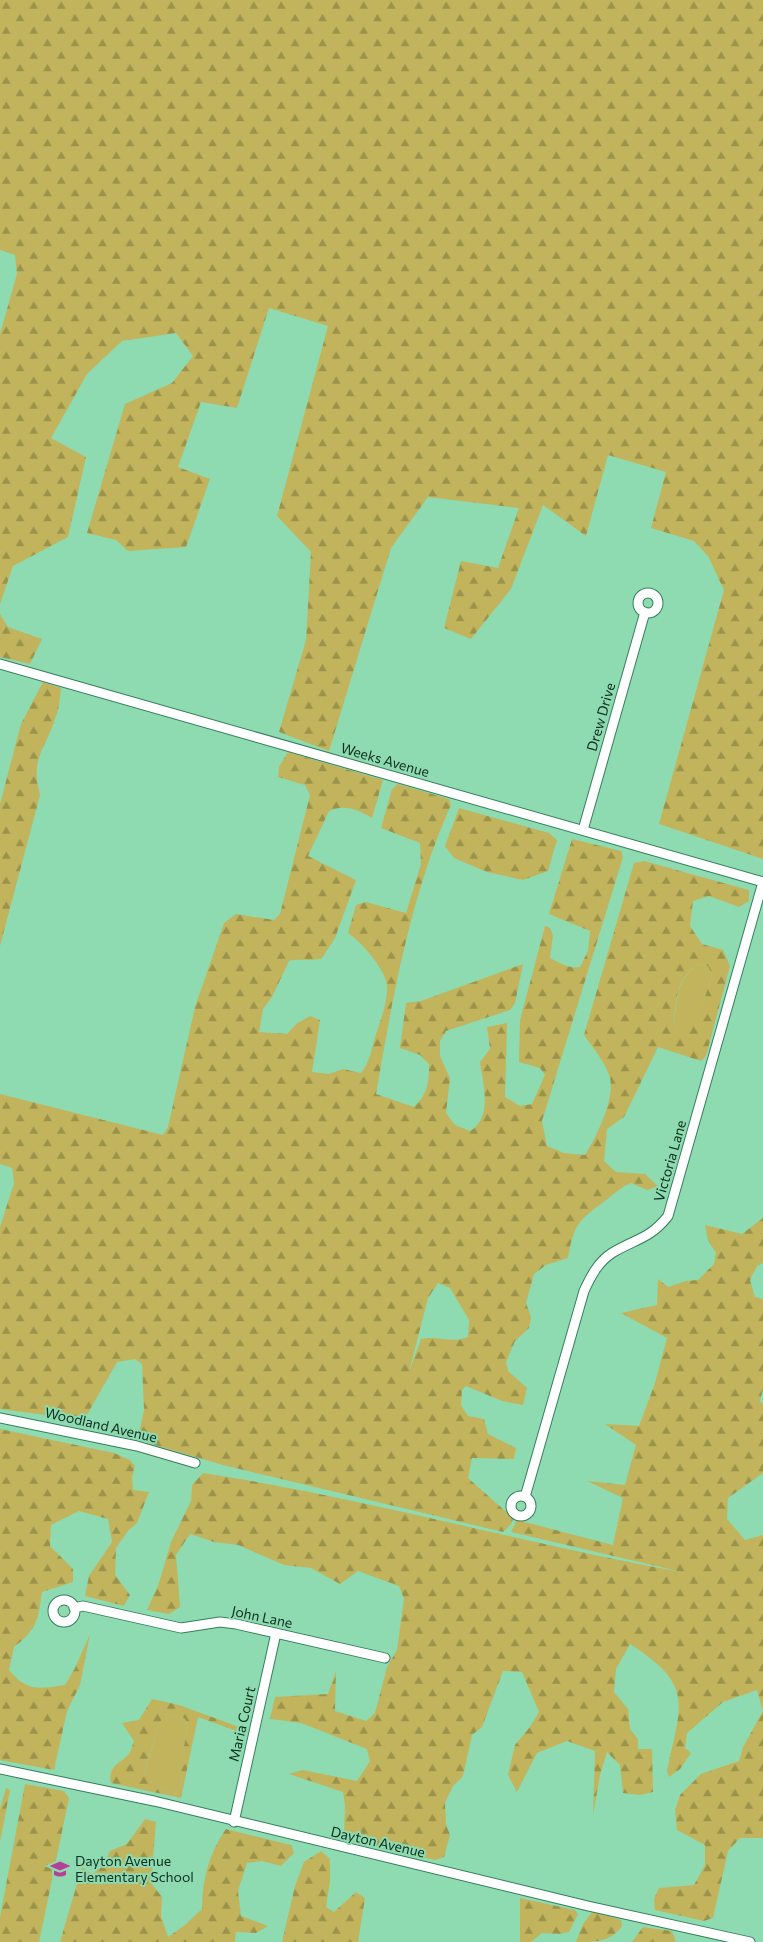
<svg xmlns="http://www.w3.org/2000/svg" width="763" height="1942" viewBox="0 0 763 1942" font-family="Commissioner,sans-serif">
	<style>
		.green { fill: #c2b45c }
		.forest { fill: url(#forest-firs); fill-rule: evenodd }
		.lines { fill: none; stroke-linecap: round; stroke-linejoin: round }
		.minor-casing { stroke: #337f5b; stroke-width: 11 }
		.minor { stroke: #fff; stroke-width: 9 }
		.labels { text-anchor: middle; stroke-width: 4; stroke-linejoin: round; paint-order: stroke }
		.street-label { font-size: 14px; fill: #0e2e1f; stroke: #8edab1 }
		.poi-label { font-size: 14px; fill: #0e2e1f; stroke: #8edab1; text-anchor: start }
	</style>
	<defs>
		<pattern id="forest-firs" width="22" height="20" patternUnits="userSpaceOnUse" patternTransform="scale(1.25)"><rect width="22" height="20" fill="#c2b45c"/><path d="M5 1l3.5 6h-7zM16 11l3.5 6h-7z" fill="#9c934b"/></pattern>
	</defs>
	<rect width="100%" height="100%" fill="#8edab1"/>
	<!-- green -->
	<path class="green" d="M 700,964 L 708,966 L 712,975 L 702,1006 L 687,1032 L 677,1032 L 673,1025 C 679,999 674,979 700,964 Z
		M 165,1714 L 184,1718 L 188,1723 L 181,1764 L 182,1784 L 177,1794 L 153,1784 L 144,1775 L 159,1724 Z"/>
	<!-- forest -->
	<path class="forest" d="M 0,0 L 763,0 L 763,859 L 659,824 L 724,590 L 708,556 L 694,541 L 651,528 L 666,472 L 608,455 L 586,536 L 543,505 L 511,589 L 471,639 L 444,628 L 461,561 L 498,568 L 519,508 L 428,497 L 391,548 L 329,751 L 279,732 L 306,640 L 311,552 L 277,516 L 328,326 L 269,308 L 237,408 L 201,402 L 178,467 L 210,479 L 186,547 L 128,551 L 116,540 L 87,533 L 125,404 L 172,383 L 193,356 L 176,333 L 122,341 L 87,374 L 51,438 L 86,457 L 68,537 L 13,566 L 0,604 L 0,334 L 17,274 L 15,255 L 0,250 Z
		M 0,614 L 8,627 L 42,639 L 30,664 L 0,657 Z
		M 43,682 L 61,688 C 60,698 59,710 55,719 C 45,750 30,758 40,795 L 0,946 L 0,804 L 21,724 Z
		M 288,752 L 383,780 L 372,818 C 358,809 344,804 329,811 L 308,856 L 356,880 L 335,938 L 322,958 C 311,962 301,958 289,961 L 272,997 L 263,1009 L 259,1032 L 287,1034 L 296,1024 L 310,1016 L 320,1020 L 312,1072 L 329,1074 L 343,1069 L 361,1073 C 370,1062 372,1048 376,1034 C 381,1019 388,1001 387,985 C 385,968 361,942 348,933 L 356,905 L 366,902 L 406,913 L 421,864 L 420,843 L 381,828 L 392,789 L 398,784 L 449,799 L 451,805 C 410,897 393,996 376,1094 L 414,1107 C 428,1094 429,1082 429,1064 L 420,1055 L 400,1048 L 406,1003 L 421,1001 L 523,964 L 515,1003 L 510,1010 L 446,1031 L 440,1041 L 440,1056 L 450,1078 L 446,1113 L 455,1125 L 470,1131 C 493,1118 483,1084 480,1062 L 490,1049 L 487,1027 L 507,1023 L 505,1097 L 520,1106 L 532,1104 L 545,1075 L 540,1068 L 519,1062 L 520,1020 L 545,926 L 550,928 L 553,936 L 550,958 C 560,963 569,969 580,967 L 588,951 L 590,931 L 549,914 L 572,839 L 621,851 L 623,857 L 542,1121 L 547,1146 L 564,1153 L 585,1155 C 596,1138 615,1099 610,1078 C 606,1063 593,1048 584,1035 L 634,863 L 644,861 L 749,890 L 749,901 L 739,907 L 709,896 L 693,901 L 690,926 L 702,944 L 723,950 L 730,966 L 706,1056 L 701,1061 L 658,1047 L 624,1117 L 607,1129 L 604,1161 L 616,1172 L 645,1174 L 658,1186 L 647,1190 L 631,1183 C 621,1187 614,1194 605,1201 C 578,1221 574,1224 568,1258 L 546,1265 L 534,1274 L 526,1303 L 531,1317 L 529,1328 L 515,1341 L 506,1362 L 508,1371 L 527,1388 L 523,1405 L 502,1401 L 466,1386 L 462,1390 L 461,1405 L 468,1416 L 484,1419 L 488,1434 L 516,1448 L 514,1459 L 472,1458 L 468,1478 L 513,1518 L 512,1523 L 503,1532 L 223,1465 L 148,1443 L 138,1438 L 144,1410 L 142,1364 L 135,1359 L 117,1362 L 84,1420 L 0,1409 L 0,1227 L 14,1183 L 12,1168 L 0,1164 L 0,1094 L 163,1135 L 168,1127 L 195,1007 L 224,923 L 236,914 L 274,920 L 280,914 L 310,795 L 305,785 L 278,777 L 279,767 ZM 700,964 L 708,966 L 712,975 L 702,1006 L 687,1031 L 677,1032 L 673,1025 C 678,1000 674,978 700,964 ZM 438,1283 L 450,1288 L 469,1320 L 468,1337 C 451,1344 440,1335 421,1339 L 409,1372 L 428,1298 Z
		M 459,808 L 549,833 L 557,840 L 548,871 L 523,880 L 487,872 L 454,858 L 445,846 Z
		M 763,1218 L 763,1263 L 757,1266 L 750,1280 L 755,1297 L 763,1299 L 763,1389 L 760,1401 L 763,1404 L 763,1473 L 728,1498 L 727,1519 L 745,1540 L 763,1535 L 763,1711 L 757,1690 L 723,1702 L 687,1733 L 685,1748 L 691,1753 L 680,1769 L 669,1777 L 667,1771 C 681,1703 695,1686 630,1644 L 616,1669 L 614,1692 L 628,1709 L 630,1729 L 638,1739 L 638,1749 L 652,1749 L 653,1792 L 640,1795 L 623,1793 L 620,1765 L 607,1752 L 600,1775 L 593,1815 L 595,1751 L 567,1741 L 537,1753 L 517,1792 L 508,1775 L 515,1745 L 530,1727 L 539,1712 L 522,1672 L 503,1671 L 482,1727 L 472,1735 L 463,1776 L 453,1786 L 445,1803 L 446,1824 L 450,1835 L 444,1857 L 435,1860 L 344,1840 L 345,1805 L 343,1792 L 289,1774 L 303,1770 L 357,1781 L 370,1761 L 367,1749 L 301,1723 L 270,1719 L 275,1697 L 328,1694 L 336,1671 L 335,1711 L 366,1721 L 375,1713 L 387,1667 L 397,1650 L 404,1599 L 399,1586 L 358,1571 L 340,1584 L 311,1568 L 284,1565 L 238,1545 L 214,1542 L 190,1534 L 176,1555 L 180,1607 L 169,1614 L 147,1610 L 158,1586 L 171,1542 L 191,1501 L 192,1485 L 203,1473 C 366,1498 525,1544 686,1573 L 511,1532 L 517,1520 L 613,1545 L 623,1498 L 587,1481 L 625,1485 L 636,1445 L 605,1424 L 639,1426 L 655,1383 L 667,1338 L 621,1313 L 657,1305 L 658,1279 L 668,1287 L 686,1281 L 698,1280 L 714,1264 L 716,1253 L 708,1240 L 705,1225 L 742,1234 Z
		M 0,1429 L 114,1453 L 130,1460 L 135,1466 L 132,1477 L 133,1490 L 149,1492 L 137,1523 L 128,1531 L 116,1548 L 115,1575 L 130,1595 L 124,1606 L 85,1596 L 89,1576 L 112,1542 L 108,1519 L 79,1511 L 51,1525 L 50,1546 L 73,1569 L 73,1582 L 42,1592 C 38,1621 37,1629 14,1647 L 9,1670 C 27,1692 39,1689 65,1685 L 75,1668 L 90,1634 L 80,1685 L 67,1711 L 54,1770 L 0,1760 Z
		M 152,1699 L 179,1705 L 242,1728 L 242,1733 L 198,1717 L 181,1798 L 111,1783 C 108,1767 117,1765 127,1756 C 131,1753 132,1746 134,1741 L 122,1723 L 139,1720 ZM 165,1714 L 184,1718 L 188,1723 L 181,1764 L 182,1784 L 177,1794 L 153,1784 L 144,1774 L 159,1724 Z
		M 763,1711 L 763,1838 L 740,1838 L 728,1851 L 713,1918 L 704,1921 L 655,1910 L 654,1899 L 659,1888 L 694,1885 L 705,1865 L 705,1845 L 677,1830 L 675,1810 L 680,1795 L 701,1774 L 739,1761 L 743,1747 Z
		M 25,1784 L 64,1791 L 69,1798 L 39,1942 L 0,1942 L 0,1917 Z
		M 6,1788 L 10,1790 L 0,1842 L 0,1809 Z
		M 145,1819 L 156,1822 L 151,1883 L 162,1897 L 161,1916 L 168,1937 L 185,1925 L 202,1909 C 202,1880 209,1853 226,1829 L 291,1845 L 294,1853 L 281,1866 L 262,1861 L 247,1863 L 238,1891 L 241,1916 L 268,1926 L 256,1933 L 236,1932 L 235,1942 L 60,1942 L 82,1867 L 92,1874 L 103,1866 L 110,1851 L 127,1844 Z
		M 321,1851 L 330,1859 L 330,1881 L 326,1907 L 334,1912 L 356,1892 L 365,1898 L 358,1942 L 282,1942 L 295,1886 L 304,1862 Z
		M 520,1898 L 575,1910 L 578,1914 L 569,1932 L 560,1934 L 542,1933 L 531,1942 L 520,1942 Z
		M 593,1911 L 621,1920 L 622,1926 C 611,1942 596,1942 576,1942 L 583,1924 Z
		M 643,1927 L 672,1931 L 676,1942 L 632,1942 Z"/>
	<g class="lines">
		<!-- minor casing -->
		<g class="minor-casing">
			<path id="minor" d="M638 603a10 10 0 1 1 20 0a10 10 0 1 1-20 0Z
				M 0,664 L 763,882
				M 583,830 L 645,612
				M 0,1418 L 137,1446 L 195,1463
				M511 1506a10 10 0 1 1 20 0a10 10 0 1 1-20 0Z
				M 525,1497 L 584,1291 C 591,1276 598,1262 612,1253 C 635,1239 650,1239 668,1216 L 763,882
				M53 1611a11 11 0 1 1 22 0a11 11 0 1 1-22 0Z
				M 74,1608 L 83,1606 L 181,1628 L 220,1622 L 236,1624 L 385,1658
				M 0,1769 L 154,1801 L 588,1906 L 750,1942
				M 234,1822 L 276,1633"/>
		</g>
		<!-- minor -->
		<use href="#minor" class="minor"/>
	</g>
	<!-- icons -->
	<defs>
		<g id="school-bare" transform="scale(1.5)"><path d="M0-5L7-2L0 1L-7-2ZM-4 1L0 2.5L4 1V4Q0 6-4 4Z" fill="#b74197" stroke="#8edab1" stroke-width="2.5" paint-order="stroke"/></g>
	</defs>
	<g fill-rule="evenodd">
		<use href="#school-bare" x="60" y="1869"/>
	</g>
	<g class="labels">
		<!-- street labels -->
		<g class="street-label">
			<text transform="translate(601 717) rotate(-74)" y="5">Drew Drive</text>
			<text transform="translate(385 760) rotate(16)" y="5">Weeks Avenue</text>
			<text transform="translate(670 1161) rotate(-74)" y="5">Victoria Lane</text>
			<text transform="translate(101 1425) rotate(13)" y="5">Woodland Avenue</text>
			<text transform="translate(262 1617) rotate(12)" y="5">John Lane</text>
			<text transform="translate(242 1724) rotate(-77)" y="5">Maria Court</text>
			<text transform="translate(378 1842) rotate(13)" y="5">Dayton Avenue</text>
		</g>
		<!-- poi labels -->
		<g class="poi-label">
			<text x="75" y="1866">Dayton Avenue<tspan x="75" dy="16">Elementary School</tspan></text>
		</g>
	</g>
</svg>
